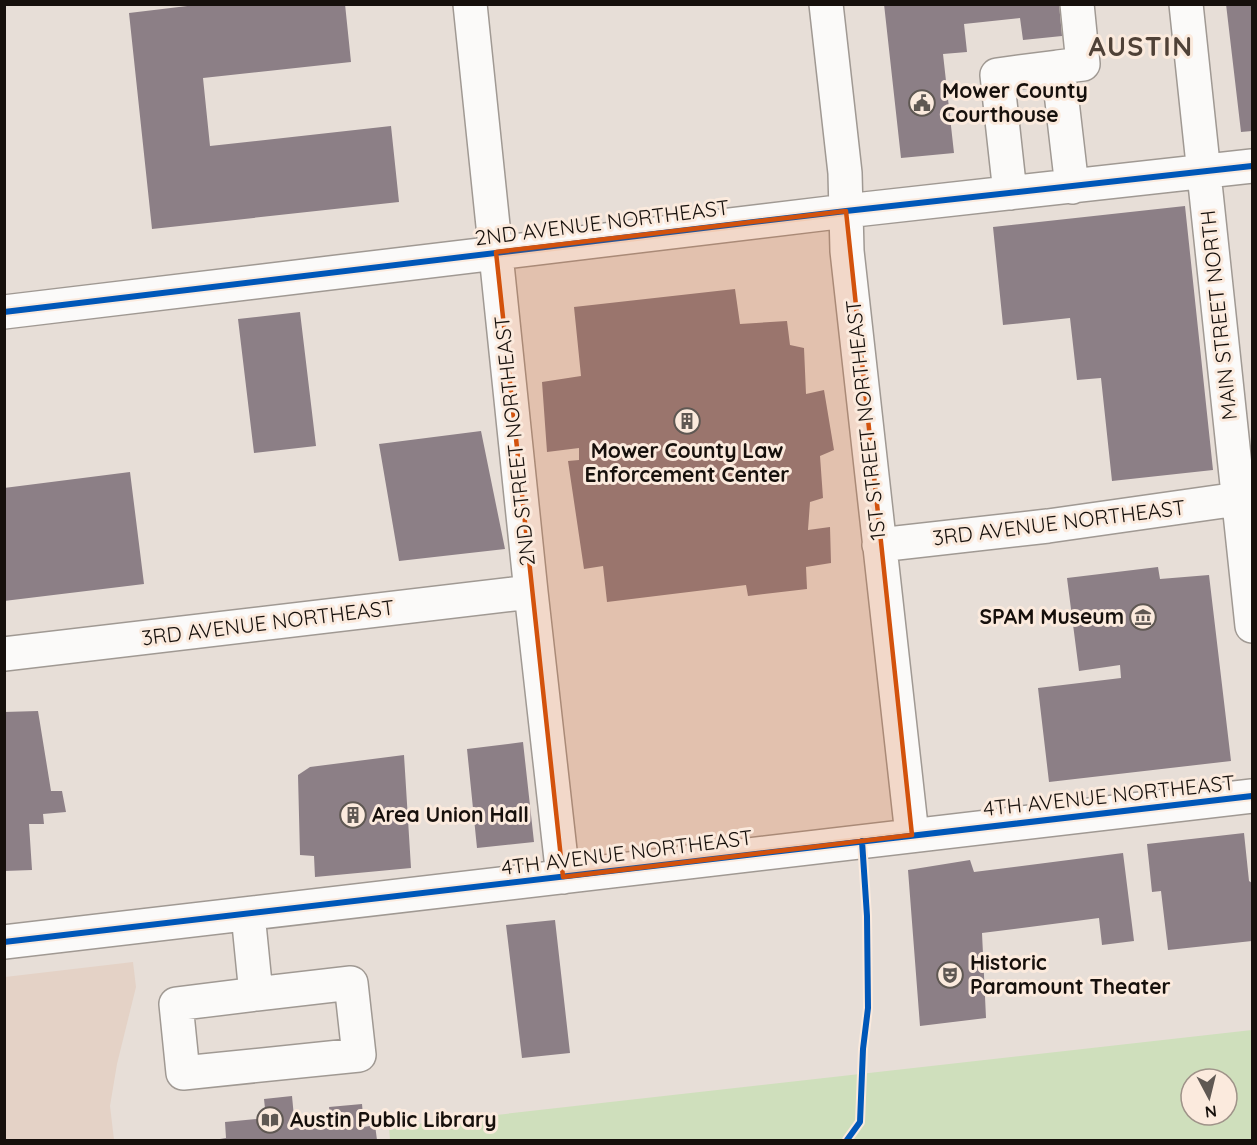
<svg xmlns="http://www.w3.org/2000/svg" width="1257" height="1145" viewBox="0 0 1257 1145" font-family="Quicksand,sans-serif">
	<style>
		.built { fill: #e4d2c6 }
		.green { fill: #cfdfbc; fill-rule: evenodd }
		.building { fill: #8c7f86 }
		.lines { fill: none; stroke-linecap: round; stroke-linejoin: round }
		.minor-casing { stroke: #a09993; stroke-width: 36 }
		.minor { stroke: #fbfaf9; stroke-width: 33 }
		.cycleway-casing { stroke: #fbeadd; stroke-width: 10 }
		.cycleway { stroke: #0057b8; stroke-width: 6 }
		.marked { fill: #d3520c; fill-opacity: 0.2; stroke: #d3520c; stroke-width: 4.5; stroke-linejoin: round }
		.labels { text-anchor: middle; stroke-width: 6; stroke-linejoin: round; paint-order: stroke }
		.poi-label { font-size: 21px; font-weight: bold; fill: #16100c; stroke: #fbeadd; text-anchor: start }
		.street-label { font-size: 21px; fill: #16100c; stroke: #fbeadd }
		.district-label { font-size: 27px; font-weight: bold; letter-spacing: 1.5px; fill: #4f4137; stroke: #fbeadd }
	</style>
	<rect width="100%" height="100%" fill="#e7ded7"/>
	<!-- built -->
	<path class="built" d="M 133,962 L 136,987 L 117,1064 L 110,1106 L 114,1140 L 5,1140 L 5,977 Z"/>
	<!-- green -->
	<path class="green" d="M 1252,1030 L 1252,1140 L 390,1140 L 389,1127 ZM 1191,1079 L 1227,1079 L 1227,1115 L 1191,1115 Z"/>
	<!-- building -->
	<path class="building" d="M 204,4 L 345,4 L 351,62 L 203,78 L 210,146 L 391,126 L 399,202 L 152,229 L 129,13 Z
		M 884,4 L 1059,4 L 1062,36 L 1023,40 L 1020,18 L 964,24 L 967,52 L 943,54 L 954,153 L 901,158 Z
		M 1226,4 L 1252,4 L 1252,131 L 1241,132 Z
		M 1185,206 L 1213,470 L 1112,481 L 1101,378 L 1077,380 L 1070,318 L 1003,325 L 993,227 Z
		M 735,289 L 740,324 L 787,321 L 790,345 L 804,348 L 806,394 L 824,390 L 834,450 L 820,456 L 823,498 L 810,502 L 808,530 L 830,527 L 831,563 L 806,567 L 807,589 L 748,596 L 746,585 L 607,602 L 603,566 L 584,569 L 568,461 L 579,460 L 579,448 L 547,452 L 542,382 L 581,376 L 574,307 Z
		M 300,312 L 316,446 L 254,453 L 238,319 Z
		M 481,431 L 505,549 L 399,561 L 379,444 Z
		M 130,472 L 144,584 L 4,601 L 4,488 Z
		M 1158,567 L 1160,579 L 1209,575 L 1231,761 L 1049,782 L 1038,688 L 1121,678 L 1120,665 L 1079,671 L 1067,578 Z
		M 38,711 L 51,791 L 62,791 L 66,812 L 43,814 L 44,824 L 29,824 L 32,870 L 4,871 L 4,712 Z
		M 523,742 L 534,842 L 477,848 L 467,749 Z
		M 404,755 L 411,868 L 315,877 L 314,856 L 300,855 L 298,775 L 310,767 Z
		M 1244,833 L 1249,881 L 1252,883 L 1252,941 L 1168,950 L 1161,891 L 1152,892 L 1147,844 Z
		M 1123,853 L 1134,941 L 1102,945 L 1099,918 L 982,933 L 986,1018 L 920,1026 L 908,870 L 970,860 L 974,872 Z
		M 555,920 L 570,1053 L 522,1058 L 506,925 Z
		M 292,1096 L 295,1128 L 331,1124 L 329,1107 L 362,1104 L 364,1127 L 375,1125 L 377,1140 L 214,1140 L 226,1138 L 225,1122 L 266,1118 L 264,1099 Z"/>
	<g class="lines">
		<!-- minor casing -->
		<g class="minor-casing">
			<path id="minor" d="M 470,4 L 531,592 L 563,877
				M 826,4 L 845,173 L 847,251 L 912,835
				M 1186,4 L 1252,626
				M 1058,67 L 1083,64 L 1077,4
				M 1010,193 L 997,75 L 1058,67 L 1072,187
				M 4,312 L 846,211 L 1252,166
				M 879,545 L 1048,526 L 1252,497
				M 4,654 L 531,592
				M 248,914 L 256,994 L 176,1004 L 183,1073 L 359,1055 L 351,983 L 256,994
				M 4,942 L 1252,796"/>
		</g>
		<!-- minor -->
		<use href="#minor" class="minor"/>
		<!-- cycleway casing -->
		<g class="cycleway-casing">
			<path id="cycleway" d="M 4,312 L 846,211 L 1252,166
				M 4,942 L 1252,796
				M 847,1140 L 860,1122 L 863,1049 L 868,1008 L 867,916 L 862,841"/>
		</g>
		<!-- cycleway -->
		<use href="#cycleway" class="cycleway"/>
	</g>
	<!-- marked area -->
	<path class="marked" d="M 846,211 L 912,835 L 563,877 L 496,252 Z"/>
	<!-- icons -->
	<defs>
		<g id="civic-ring" transform="scale(1.35)"><circle r="9.5" fill="#fbeadd" stroke="#5f5853" stroke-width="1.5"/><path d="M-.6-6.5H3V-4.5H.6V-3L4-1V1h2V6H-6V1h2V-1L-.6-3ZM-1.2 2.5V6h2.4V2.5Z" fill="#5f5853"/></g>
		<g id="building-ring" transform="scale(1.35)"><circle r="9.5" fill="#fbeadd" stroke="#5f5853" stroke-width="1.5"/><path d="M-4-6H4V6H1V3H-1V6H-4ZM-2.5-4.3h1.7v1.8h-1.7ZM.8-4.3h1.7v1.8H.8ZM-2.5-1h1.7V.8h-1.7ZM.8-1h1.7V.8H.8Z" fill="#5f5853"/></g>
		<g id="museum-ring" transform="scale(1.35)"><circle r="9.5" fill="#fbeadd" stroke="#5f5853" stroke-width="1.5"/><path d="M0-6L6-3V-2H-6V-3ZM-5-1h2V3h-2ZM-1-1h2V3h-2ZM3-1h2V3H3ZM-6 4H6V6H-6Z" fill="#5f5853"/></g>
		<g id="theatre-ring" transform="scale(1.35)"><circle r="9.5" fill="#fbeadd" stroke="#5f5853" stroke-width="1.5"/><path d="M-5-5.5Q0-4 5-5.5V0Q5 5 0 6Q-5 5-5 0ZM-3.3-2.5H-1v1.5H-3.3ZM1-2.5H3.3v1.5H1ZM-2.8 1Q0 5.5 2.8 1Z" fill="#5f5853"/></g>
		<g id="library-ring" transform="scale(1.35)"><circle r="9.5" fill="#fbeadd" stroke="#5f5853" stroke-width="1.5"/><path d="M-6-4Q-3-5.5-.7-3.5V5Q-3 3-6 4ZM6-4Q3-5.5 .7-3.5V5Q3 3 6 4Z" fill="#5f5853"/></g>
	</defs>
	<g fill-rule="evenodd">
		<use href="#civic-ring" x="922" y="103"/>
		<use href="#building-ring" x="687" y="421"/>
		<use href="#museum-ring" x="1143" y="617"/>
		<use href="#building-ring" x="353" y="815"/>
		<use href="#theatre-ring" x="950" y="975"/>
		<use href="#library-ring" x="270" y="1120"/>
	</g>
	<g class="labels">
		<!-- poi labels -->
		<g class="poi-label">
			<text x="942" y="98">Mower County<tspan x="942" dy="24">Courthouse</tspan></text>
			<text x="687" y="458" text-anchor="middle">Mower County Law<tspan x="687" dy="24">Enforcement Center</tspan></text>
			<text x="1124" y="624" text-anchor="end">SPAM Museum</text>
			<text x="372" y="822">Area Union Hall</text>
			<text x="970" y="970">Historic<tspan x="970" dy="24">Paramount Theater</tspan></text>
			<text x="290" y="1127">Austin Public Library</text>
		</g>
		<!-- street labels -->
		<g class="street-label">
			<text transform="translate(602 223) rotate(-7)" y="7">2ND AVENUE NORTHEAST</text>
			<text transform="translate(1219 315) rotate(-96)" y="7">MAIN STREET NORTH</text>
			<text transform="translate(866 420) rotate(-96)" y="7">1ST STREET NORTHEAST</text>
			<text transform="translate(515 441) rotate(-96)" y="7">2ND STREET NORTHEAST</text>
			<text transform="translate(1059 523) rotate(-7)" y="7">3RD AVENUE NORTHEAST</text>
			<text transform="translate(268 623) rotate(-7)" y="7">3RD AVENUE NORTHEAST</text>
			<text transform="translate(1109 796) rotate(-6)" y="7">4TH AVENUE NORTHEAST</text>
			<text transform="translate(627 853) rotate(-7)" y="7">4TH AVENUE NORTHEAST</text>
		</g>
		<!-- district labels -->
		<g class="district-label">
			<text x="1141" y="56">AUSTIN</text>
		</g>
	</g>
	<!-- border -->
	<rect width="1257" height="1145" fill="none" stroke="#16100c" stroke-width="12"/>
	<!-- north arrow -->
	<g transform="translate(1209 1097) rotate(173)"><circle r="28" fill="#fbeadd" stroke="#9f9389" stroke-width="1.5"/>
	<path d="M0-4.5L10 22L0 15L-10 22Z" fill="#5f5853"/>
	<text y="-9" font-size="16" font-weight="bold" text-anchor="middle" fill="#16100c">N</text>
	</g>
</svg>
